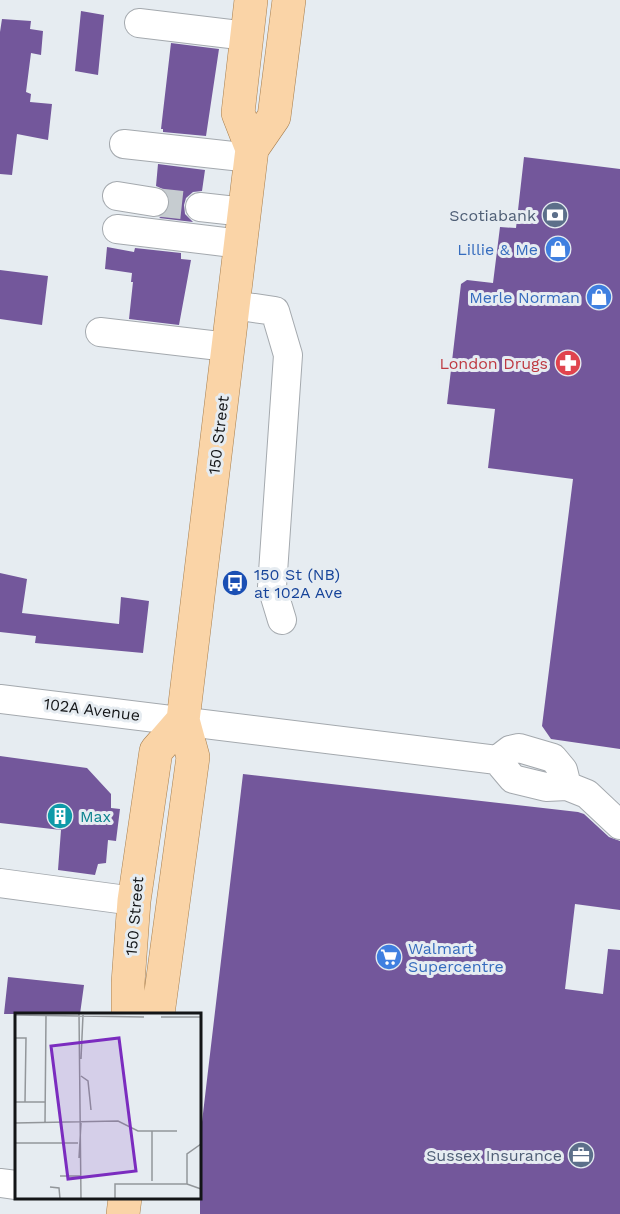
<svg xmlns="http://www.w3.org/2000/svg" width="620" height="1214" viewBox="0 0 620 1214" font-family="'Work Sans',sans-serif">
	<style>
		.building { fill: #73579b }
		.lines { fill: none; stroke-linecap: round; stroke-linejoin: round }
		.minor-tunnel { stroke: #c6ccd0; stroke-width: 28; stroke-dasharray: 28 14; stroke-linecap: butt }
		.minor-casing { stroke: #a4a9ae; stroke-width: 30 }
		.major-casing { stroke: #a77f4f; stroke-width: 34 }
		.minor { stroke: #fff; stroke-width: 28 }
		.major { stroke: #fad4a7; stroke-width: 33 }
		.labels { text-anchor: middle; stroke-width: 6; stroke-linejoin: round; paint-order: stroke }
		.service-label { font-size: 16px; fill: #4e5e75; stroke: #e6ecf1; text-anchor: end }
		.shop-label { font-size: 16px; fill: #366cbe; stroke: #e6ecf1; text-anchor: end }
		.health-label { font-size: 16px; fill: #be3a42; stroke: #e6ecf1; text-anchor: end }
		.street-label { font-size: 16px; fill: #131517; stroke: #e6ecf1 }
		.transit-label { font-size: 16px; fill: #164399; stroke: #e6ecf1; text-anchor: start }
		.culture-label { font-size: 16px; fill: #0d838f; stroke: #e6ecf1; text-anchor: start }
		.inset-road { fill: none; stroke: #92969a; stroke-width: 1.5 }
		.view { fill: #7b2cbf; fill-opacity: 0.15; stroke: #7b2cbf; stroke-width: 3 }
		.inset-edge { fill: none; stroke: #131517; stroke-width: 3 }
	</style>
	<rect width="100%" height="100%" fill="#e6ecf1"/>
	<!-- building -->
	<path class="building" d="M 81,11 L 104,15 L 98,75 L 75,71 Z
		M 2,19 L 31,21 L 30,29 L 43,31 L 41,55 L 31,53 L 26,92 L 31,94 L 30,102 L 52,104 L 48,140 L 17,134 L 12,175 L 0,174 L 0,32 Z
		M 171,43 L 219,49 L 206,136 L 163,132 L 163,129 L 161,129 Z
		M 524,157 L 620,169 L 620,749 L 551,739 L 542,726 L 573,479 L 488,468 L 495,409 L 447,404 L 461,284 L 467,280 L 493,283 L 500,227 L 516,228 Z
		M 158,164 L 205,170 L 202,191 L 193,192 L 186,198 L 184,205 L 185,214 L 193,222 L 159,218 L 167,212 L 170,204 L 170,197 L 165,190 L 156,186 Z
		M 107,247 L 134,252 L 135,248 L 181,253 L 181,259 L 191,260 L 179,325 L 129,319 L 133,282 L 131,282 L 132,273 L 105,269 Z
		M 0,270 L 48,276 L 42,325 L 0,319 Z
		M 0,573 L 27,579 L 22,613 L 119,624 L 121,597 L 149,601 L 143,653 L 35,643 L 36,636 L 0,632 Z
		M 0,756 L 87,768 L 111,794 L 111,808 L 120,809 L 116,841 L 108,840 L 106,863 L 98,864 L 95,875 L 58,870 L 61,830 L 0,823 Z
		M 243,774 L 578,812 L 584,814 L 609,837 L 620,841 L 620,910 L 575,904 L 565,989 L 603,994 L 608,949 L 620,950 L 620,1214 L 200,1214 L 200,1139 Z
		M 8,977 L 84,985 L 80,1014 L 4,1014 Z"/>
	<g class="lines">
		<!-- minor-tunnel -->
		<path class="minor-tunnel" d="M 154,202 L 200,207"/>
		<!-- minor casing -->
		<g class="minor-casing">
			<path id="minor" d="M 139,23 L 247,36
				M 124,144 L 251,158
				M 117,196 L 154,202
				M 200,207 L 245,212
				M 117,229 L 241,244
				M 233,305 L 275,311 L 288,355 L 272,587 L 282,620
				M 100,332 L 228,347
				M 0,699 L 497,760 L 513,779 L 546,787 L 567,786 L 587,794 L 620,825
				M 497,760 L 510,750 L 519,748 L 553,758 L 563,770 L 567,786
				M 0,883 L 134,901
				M 0,1183 L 16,1185"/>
		</g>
		<!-- major casing -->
		<g class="major-casing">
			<path id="major" d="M 252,149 L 274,117 L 289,0
				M 128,1014 L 128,983 L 134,901 L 156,751 L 183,720
				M 158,1014 L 193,757 L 183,720 L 252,149 L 238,113 L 251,0
				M 123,1214 L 125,1198"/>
		</g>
		<!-- minor -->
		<use href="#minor" class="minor"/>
		<!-- major -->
		<use href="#major" class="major"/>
	</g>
	<!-- icons -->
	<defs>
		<g id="bank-disc" transform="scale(1.35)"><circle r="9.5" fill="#5c6f8a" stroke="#e6ecf1"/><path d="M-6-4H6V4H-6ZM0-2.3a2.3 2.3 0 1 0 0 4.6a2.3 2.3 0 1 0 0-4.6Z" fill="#fff"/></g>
		<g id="shop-disc" transform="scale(1.35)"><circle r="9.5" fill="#3f7fe0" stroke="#e6ecf1"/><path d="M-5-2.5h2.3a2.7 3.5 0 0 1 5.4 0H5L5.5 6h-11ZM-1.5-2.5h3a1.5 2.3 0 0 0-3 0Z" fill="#fff"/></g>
		<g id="pharmacy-disc" transform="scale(1.35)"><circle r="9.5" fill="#e0444e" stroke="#e6ecf1"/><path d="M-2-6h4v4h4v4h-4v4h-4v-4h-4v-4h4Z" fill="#fff"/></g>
		<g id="bus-disc" transform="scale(1.35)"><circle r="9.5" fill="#1a4fb4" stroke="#e6ecf1"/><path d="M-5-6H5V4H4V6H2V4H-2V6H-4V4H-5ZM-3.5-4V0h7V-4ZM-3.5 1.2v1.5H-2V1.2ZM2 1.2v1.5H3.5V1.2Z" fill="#fff"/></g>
		<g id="building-disc" transform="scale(1.35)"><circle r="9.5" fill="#0f9aa8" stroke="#e6ecf1"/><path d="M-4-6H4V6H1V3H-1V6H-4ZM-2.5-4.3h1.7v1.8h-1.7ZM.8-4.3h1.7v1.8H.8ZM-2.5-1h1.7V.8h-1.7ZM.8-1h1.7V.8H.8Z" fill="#fff"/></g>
		<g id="supermarket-disc" transform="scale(1.35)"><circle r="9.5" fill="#3f7fe0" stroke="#e6ecf1"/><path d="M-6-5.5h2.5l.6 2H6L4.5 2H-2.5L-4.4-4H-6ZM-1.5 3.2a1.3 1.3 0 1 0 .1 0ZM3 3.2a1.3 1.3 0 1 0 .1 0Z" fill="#fff"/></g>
		<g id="office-disc" transform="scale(1.35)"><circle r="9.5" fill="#5c6f8a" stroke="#e6ecf1"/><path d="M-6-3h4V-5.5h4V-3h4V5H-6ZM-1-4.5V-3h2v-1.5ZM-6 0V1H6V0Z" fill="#fff"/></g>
	</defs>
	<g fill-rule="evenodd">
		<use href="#bank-disc" x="555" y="215"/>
		<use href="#shop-disc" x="558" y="249"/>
		<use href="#shop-disc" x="599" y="297"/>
		<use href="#pharmacy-disc" x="568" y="363"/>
		<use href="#bus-disc" x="235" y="583"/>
		<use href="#building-disc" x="60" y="816"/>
		<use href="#supermarket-disc" x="389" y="957"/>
		<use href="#office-disc" x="581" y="1155"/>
	</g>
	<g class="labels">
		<!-- service labels -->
		<g class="service-label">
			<text x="536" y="221">Scotiabank</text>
			<text x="562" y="1161">Sussex Insurance</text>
		</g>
		<!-- shop labels -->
		<g class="shop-label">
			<text x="538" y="255">Lillie &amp; Me</text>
			<text x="580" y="303">Merle Norman</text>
			<text x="408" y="954" text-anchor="start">Walmart<tspan x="408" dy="18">Supercentre</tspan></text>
		</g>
		<!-- health labels -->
		<g class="health-label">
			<text x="548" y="369">London Drugs</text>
		</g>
		<!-- street labels -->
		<g class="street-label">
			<text transform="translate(218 435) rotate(-83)" y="6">150 Street</text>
			<text transform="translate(92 709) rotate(7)" y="6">102A Avenue</text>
			<text transform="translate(134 916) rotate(-85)" y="6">150 Street</text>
		</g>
		<!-- transit labels -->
		<g class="transit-label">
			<text x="254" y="580">150 St (NB)<tspan x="254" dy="18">at 102A Ave</tspan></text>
		</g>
		<!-- culture labels -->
		<g class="culture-label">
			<text x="80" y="822">Max</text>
		</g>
	</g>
	<!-- overview -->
	<g transform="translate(15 1013)">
		<rect width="186" height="186" fill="#e6ecf1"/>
		<path class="inset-road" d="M 64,0 L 66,186M 0,2 L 129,4M 146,4 L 186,4M 0,25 L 11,25 L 10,89 L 0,89M 66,46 L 68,2M 66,63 L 73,68 L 76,97M 10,89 L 30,89M 0,110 L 103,108 L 123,118 L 162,118M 30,110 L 31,3M 0,130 L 63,130M 64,145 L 66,110M 45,163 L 65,163M 137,168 L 137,118M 172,171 L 172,141 L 186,131M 35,174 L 44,175 L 45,186M 100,186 L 100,171 L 172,171 L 186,176"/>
		<path class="view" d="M 104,25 L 121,158 L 53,166 L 36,33 Z"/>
		<rect width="186" height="186" class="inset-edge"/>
	</g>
</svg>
